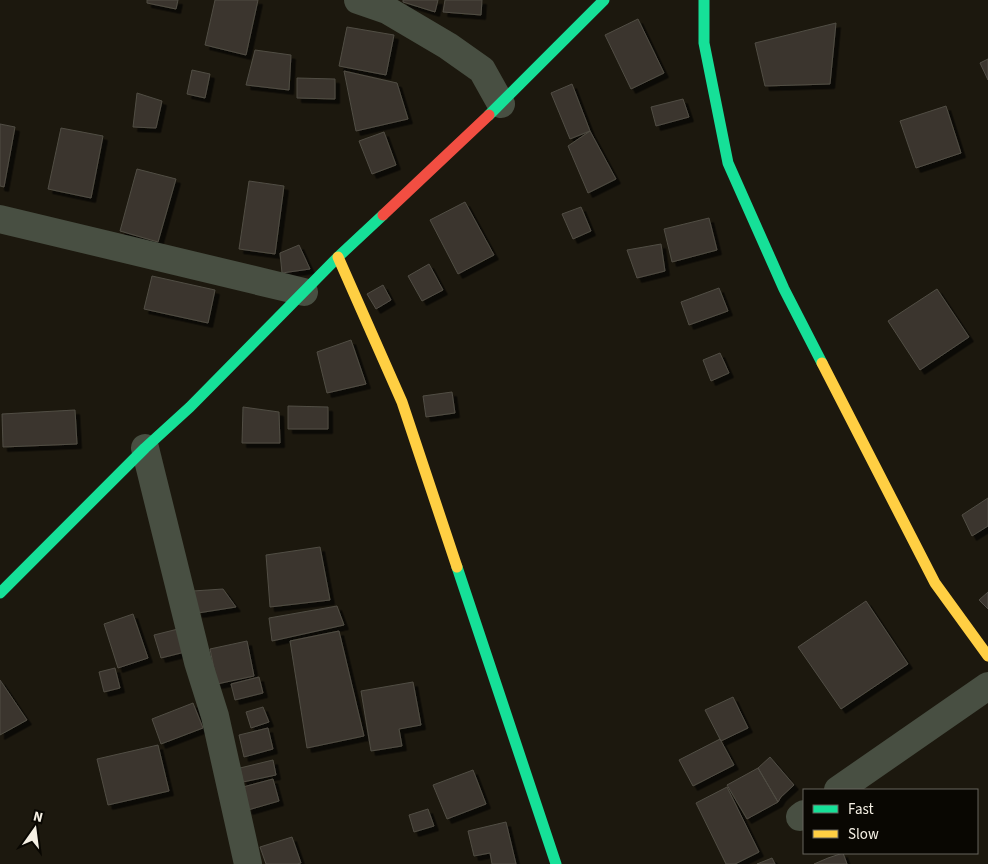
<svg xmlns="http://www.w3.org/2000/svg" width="988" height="864" viewBox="0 0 988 864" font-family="'Source Sans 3',sans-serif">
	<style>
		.building { fill: #3a362e; stroke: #514d44; filter: url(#shadow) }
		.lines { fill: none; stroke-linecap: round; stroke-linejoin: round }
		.street { stroke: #484f42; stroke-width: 28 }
		.fast { stroke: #16e098; stroke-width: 11 }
		.slow { stroke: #ffcf43; stroke-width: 11 }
		.jam { stroke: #f24e42; stroke-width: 11 }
	</style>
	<defs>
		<filter id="shadow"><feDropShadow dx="4.5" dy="4.5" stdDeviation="0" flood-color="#0009"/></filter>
	</defs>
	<rect width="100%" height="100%" fill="#1c180e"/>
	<!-- building -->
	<path class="building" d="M 147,0 L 178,0 L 176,9 L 147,3 Z
		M 215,0 L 258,0 L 246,55 L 205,45 Z
		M 403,0 L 438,0 L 435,12 L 403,2 Z
		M 445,0 L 482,0 L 481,15 L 443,12 Z
		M 638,19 L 664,73 L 631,89 L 605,35 Z
		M 836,23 L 830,84 L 765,86 L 755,43 Z
		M 347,27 L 394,35 L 386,75 L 339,66 Z
		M 255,50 L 291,55 L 289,90 L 246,85 Z
		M 988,59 L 988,80 L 980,63 Z
		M 192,70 L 210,74 L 205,98 L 187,94 Z
		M 344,71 L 397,83 L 408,119 L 356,131 Z
		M 297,78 L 335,79 L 335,99 L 297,98 Z
		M 572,84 L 590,131 L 570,139 L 551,93 Z
		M 137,93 L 162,101 L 156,128 L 133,127 Z
		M 683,99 L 689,117 L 656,126 L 651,107 Z
		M 946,106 L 961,153 L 916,168 L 900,121 Z
		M 0,124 L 15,127 L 4,187 L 0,186 Z
		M 61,128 L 103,136 L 91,198 L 48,189 Z
		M 590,131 L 616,179 L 588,193 L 568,146 Z
		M 384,132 L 396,165 L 372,174 L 359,141 Z
		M 137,169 L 176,179 L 158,242 L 120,231 Z
		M 249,181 L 284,186 L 275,254 L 239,249 Z
		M 465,202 L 494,255 L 458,274 L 430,220 Z
		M 581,207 L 591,231 L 573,239 L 562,214 Z
		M 709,218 L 717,250 L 672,262 L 664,229 Z
		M 661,244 L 665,271 L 637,278 L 627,250 Z
		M 299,245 L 310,269 L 282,273 L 280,253 Z
		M 429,264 L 443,290 L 422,301 L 408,276 Z
		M 152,276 L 215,290 L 208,323 L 144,309 Z
		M 383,285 L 391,300 L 376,309 L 367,294 Z
		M 719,288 L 728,311 L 689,325 L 681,302 Z
		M 937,289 L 969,337 L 920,370 L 888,321 Z
		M 351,340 L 366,384 L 327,393 L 317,352 Z
		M 720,353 L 729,373 L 711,381 L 703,360 Z
		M 452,392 L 455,413 L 426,417 L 423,396 Z
		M 288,406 L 328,407 L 328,429 L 288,429 Z
		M 243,407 L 279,412 L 280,443 L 242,443 Z
		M 75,410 L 77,444 L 3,447 L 2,414 Z
		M 988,498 L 988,526 L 972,536 L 962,515 Z
		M 320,547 L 330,600 L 270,607 L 266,555 Z
		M 223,589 L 236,607 L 198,613 L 193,591 Z
		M 988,592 L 988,609 L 979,600 Z
		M 866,601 L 908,664 L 841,709 L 798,647 Z
		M 337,606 L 344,625 L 272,641 L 269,618 Z
		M 133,614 L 148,658 L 118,668 L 104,624 Z
		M 182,628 L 189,651 L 161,658 L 154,635 Z
		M 339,631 L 364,736 L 307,748 L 290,641 Z
		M 247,641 L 254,676 L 217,684 L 210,649 Z
		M 115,668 L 120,688 L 104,692 L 99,672 Z
		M 259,677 L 263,693 L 235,700 L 231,684 Z
		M 0,680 L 27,720 L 0,735 Z
		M 413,682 L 421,725 L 399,729 L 402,746 L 371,751 L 361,691 Z
		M 733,697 L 748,728 L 721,741 L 705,710 Z
		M 193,703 L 203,728 L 161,744 L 152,719 Z
		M 263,707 L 269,722 L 251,728 L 246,712 Z
		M 268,728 L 273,749 L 244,757 L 239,735 Z
		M 720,739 L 734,765 L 693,786 L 679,760 Z
		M 158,745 L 169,791 L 108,805 L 97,759 Z
		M 770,757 L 794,785 L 781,797 L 778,802 L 758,768 Z
		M 273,760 L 276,775 L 243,782 L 240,768 Z
		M 758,768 L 778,802 L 747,819 L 727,785 Z
		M 473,770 L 486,804 L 447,819 L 433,785 Z
		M 273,779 L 279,801 L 248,810 L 243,787 Z
		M 727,787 L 759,852 L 735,864 L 726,864 L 696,803 Z
		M 428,809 L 434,826 L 414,832 L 409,815 Z
		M 506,822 L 516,864 L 492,864 L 490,853 L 474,856 L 468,831 Z
		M 292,837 L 301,863 L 297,864 L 266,864 L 260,847 Z
		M 843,853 L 847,864 L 814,864 L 828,858 Z
		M 772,858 L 775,864 L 757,864 Z"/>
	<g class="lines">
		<!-- street -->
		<path class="street" d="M 358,0 L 387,10 L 448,46 L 482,70 L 501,104
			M 0,219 L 304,292
			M 145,448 L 198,662 L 215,716 L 248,864
			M 838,790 L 988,686
			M 800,817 L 804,814"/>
		<!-- fast -->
		<path class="fast" d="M 704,0 L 704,43 L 728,163 L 784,289 L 822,363
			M 489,115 L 604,0
			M 457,567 L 556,864
			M 0,593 L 145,448 L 190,407 L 338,257 L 383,215"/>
		<!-- slow -->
		<path class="slow" d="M 338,257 L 402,402 L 457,567
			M 822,363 L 935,583 L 988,656"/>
		<!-- jam -->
		<path class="jam" d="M 383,215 L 489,115"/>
	</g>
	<!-- legend -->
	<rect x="803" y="789" width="175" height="65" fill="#090702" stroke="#67645c"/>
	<rect x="813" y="805" width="25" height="8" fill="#16e098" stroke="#67645c"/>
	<text x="848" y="814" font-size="15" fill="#f5f0e4">Fast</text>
	<rect x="813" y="830" width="25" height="8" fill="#ffcf43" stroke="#67645c"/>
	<text x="848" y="839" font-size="15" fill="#f5f0e4">Slow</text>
	<!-- north arrow -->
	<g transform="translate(35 829) rotate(14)" stroke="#090702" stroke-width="4" paint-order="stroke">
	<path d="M0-4L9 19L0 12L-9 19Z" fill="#f5f0e4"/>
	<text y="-8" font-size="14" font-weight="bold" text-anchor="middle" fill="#f5f0e4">N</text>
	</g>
</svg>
